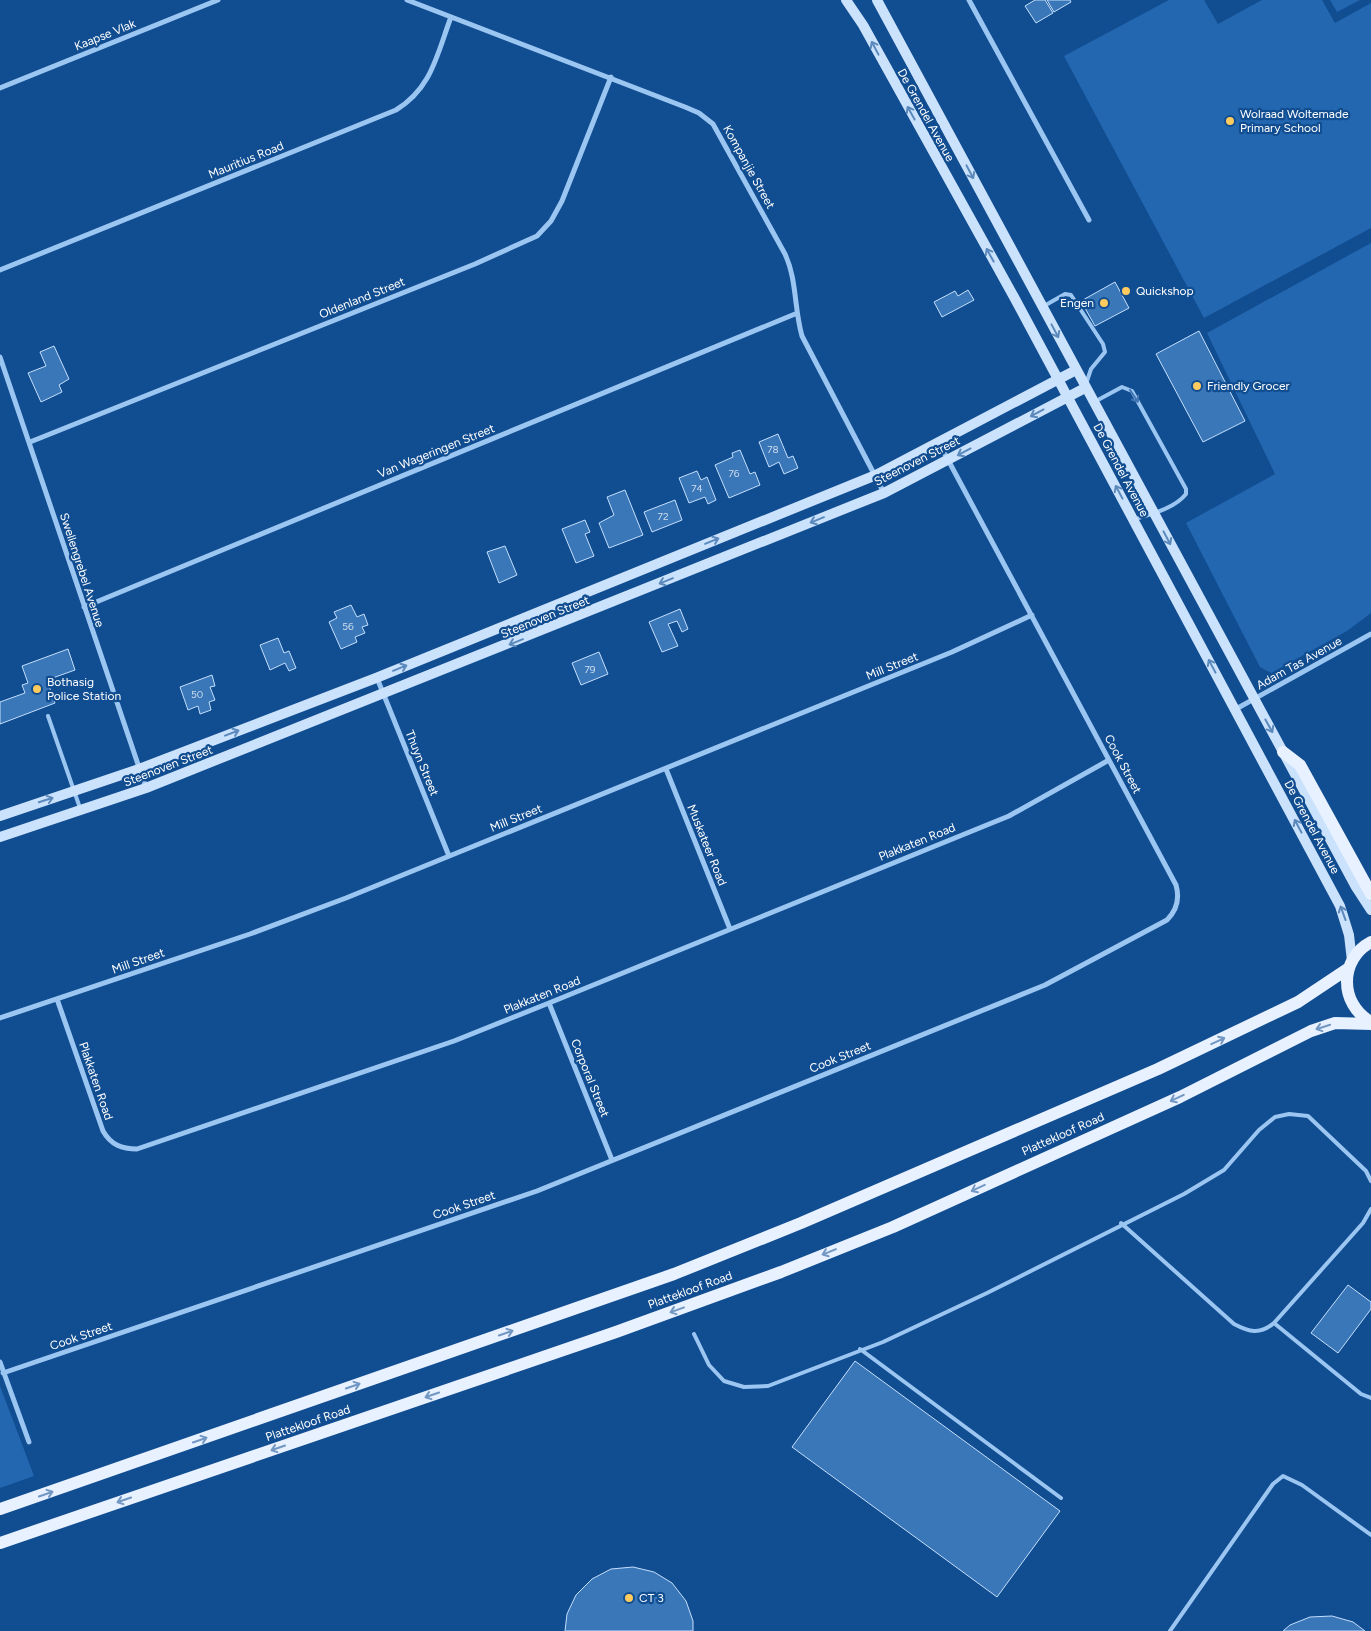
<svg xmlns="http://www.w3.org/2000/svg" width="1371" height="1631" viewBox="0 0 1371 1631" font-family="Figtree,sans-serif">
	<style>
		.green { fill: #2367b0 }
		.building { fill: #3a77b9; stroke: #c4dffd }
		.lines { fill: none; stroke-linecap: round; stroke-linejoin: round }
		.lane { stroke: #9cc6f2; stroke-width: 4 }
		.street { stroke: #9cc6f2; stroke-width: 5 }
		.secondary { stroke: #cbe2fc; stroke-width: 10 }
		.primary { stroke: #e8f1ff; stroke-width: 12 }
		.oneway { stroke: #5b89bc }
		.oneway2 { stroke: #4277b3 }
		.oneway3 { stroke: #7297c2 }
		.poi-dot { fill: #ffcb5e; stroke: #114d91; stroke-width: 2 }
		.labels { text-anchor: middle; stroke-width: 4.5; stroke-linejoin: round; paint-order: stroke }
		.number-label { font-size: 10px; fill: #ceddee }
		.street-label { font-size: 12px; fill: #fff; stroke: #114d91 }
		.poi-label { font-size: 12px; fill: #fff; stroke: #114d91; text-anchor: start }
	</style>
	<rect width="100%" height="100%" fill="#114d91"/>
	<!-- green -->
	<path class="green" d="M 1169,0 L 1204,0 L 1218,24 L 1262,0 L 1322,0 L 1335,23 L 1371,3 L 1371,228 L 1204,318 L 1064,56 Z
		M 1330,0 L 1360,0 L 1337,12 Z
		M 1371,243 L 1371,613 L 1347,631 L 1271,673 L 1260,667 L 1186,523 L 1275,474 L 1207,333 Z
		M 0,1386 L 34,1476 L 0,1488 Z"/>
	<!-- building -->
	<path class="building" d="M 1035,0 L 1045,0 L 1053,13 L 1036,23 L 1025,6 Z
		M 1047,0 L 1070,0 L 1071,2 L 1054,12 Z
		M 1115,282 L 1129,308 L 1095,326 L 1081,301 Z
		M 968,290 L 974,300 L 942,317 L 934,302 L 955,291 L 958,296 Z
		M 1199,331 L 1245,421 L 1203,442 L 1156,354 Z
		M 54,346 L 69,379 L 59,385 L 62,392 L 41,402 L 28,373 L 46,366 L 40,352 Z
		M 778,434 L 788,458 L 793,456 L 798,468 L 784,474 L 779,462 L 769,467 L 759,442 Z
		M 740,450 L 750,474 L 755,472 L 760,485 L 729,498 L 715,465 L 733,457 L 732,453 Z
		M 697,471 L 701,480 L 707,477 L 716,500 L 708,504 L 705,497 L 689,503 L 679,478 Z
		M 625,490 L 643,535 L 609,548 L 599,523 L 614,515 L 607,497 Z
		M 675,500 L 682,520 L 652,532 L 644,512 Z
		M 585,520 L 590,532 L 585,534 L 594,556 L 576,563 L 562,529 Z
		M 505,546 L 517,575 L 499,583 L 487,552 Z
		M 351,605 L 357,617 L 364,614 L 368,625 L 362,627 L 365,633 L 355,637 L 357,642 L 341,649 L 329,622 L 337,618 L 334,612 Z
		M 680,609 L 688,629 L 682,632 L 677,621 L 668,624 L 678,646 L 662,652 L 649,622 Z
		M 278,638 L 284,653 L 289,651 L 296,668 L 289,671 L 285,663 L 270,670 L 260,645 Z
		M 68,649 L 75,670 L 47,680 L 55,703 L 0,724 L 0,702 L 25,693 L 22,685 L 28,683 L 22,666 Z
		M 599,652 L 608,674 L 581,685 L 572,663 Z
		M 212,675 L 215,686 L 210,687 L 215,700 L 209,702 L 211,710 L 200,714 L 198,706 L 188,710 L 180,687 Z
		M 1348,1285 L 1371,1302 L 1371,1309 L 1338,1353 L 1311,1333 Z
		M 855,1361 L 1060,1511 L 997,1597 L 792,1447 Z
		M 633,1567 L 654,1572 L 672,1583 L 686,1601 L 693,1621 L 693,1631 L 565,1631 L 567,1614 L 576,1595 L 592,1579 L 611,1569 Z
		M 1332,1616 L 1353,1622 L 1365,1631 L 1283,1631 L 1290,1625 L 1310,1617 Z"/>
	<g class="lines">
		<!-- lane -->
		<path class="lane" d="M 1044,306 L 1065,294 L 1071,295 L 1103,344 L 1105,352 L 1091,369 L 1086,384
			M 1096,401 L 1122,387 L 1132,391 L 1186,489 L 1186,494 C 1175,508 1152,514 1135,519
			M 48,716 L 80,808
			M 1121,1223 L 1234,1324 C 1249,1332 1260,1335 1274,1323 L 1363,1223 L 1371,1209
			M 1274,1323 L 1361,1394 L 1371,1398
			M 694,1334 L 709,1365 L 724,1381 L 744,1387 L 768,1386 L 883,1342 L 987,1293 L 1184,1194 L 1224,1170 L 1259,1130 L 1275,1117 L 1289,1114 L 1308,1116 L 1366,1171 L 1371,1181
			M 860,1349 L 1061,1498
			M 1170,1631 L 1273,1484 L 1283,1476 L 1302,1485 L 1371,1535"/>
		<!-- street -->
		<path class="street" d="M 407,0 L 685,107 L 699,113 L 713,124 L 785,254 C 797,280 794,308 802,336 L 884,493
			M 969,0 L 1089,220
			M 0,88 L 218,0
			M 0,270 L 396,110 C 432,88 437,54 451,17
			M 0,357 L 146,788
			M 30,442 L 475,264 L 537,236 L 551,221 L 562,201 L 611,77
			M 84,607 L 795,314
			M 377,678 L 449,856
			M 1236,709 L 1371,634
			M 666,769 L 730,929
			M 57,999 L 103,1131 C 111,1145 122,1149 137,1149 L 454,1041 L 549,1003 L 1009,816 L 1109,760
			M 549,1003 L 612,1160
			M 0,1018 L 250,934 L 346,898 L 952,652 L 1032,615
			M 0,1362 L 29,1442
			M 3,1373 L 537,1191 L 1045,985 L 1167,920 C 1177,910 1180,899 1176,885 L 939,443"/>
		<!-- secondary -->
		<path class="secondary" d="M 846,0 L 863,25 L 1014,297 L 1340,906 L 1349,935 L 1352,961
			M 877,0 L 1356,887 L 1371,910
			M 0,816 L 139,769 L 376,678 L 876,475 L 1076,370
			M 0,837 L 146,788 L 884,493 L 1085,388"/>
		<!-- primary -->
		<path class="primary" d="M 1283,752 L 1300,765 L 1371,894
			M 1371,942 C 1339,959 1339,1004 1371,1022
			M 0,1509 L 674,1274 L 801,1223 L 1158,1069 L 1298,1002 L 1349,968
			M 0,1543 L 616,1332 L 781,1272 L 893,1227 L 1180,1097 L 1311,1031 L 1335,1023 L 1371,1024"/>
	</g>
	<!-- one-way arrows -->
	<defs><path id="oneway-shaft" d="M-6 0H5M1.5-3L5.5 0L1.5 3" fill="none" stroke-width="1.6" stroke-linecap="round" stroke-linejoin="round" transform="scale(1.25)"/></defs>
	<g class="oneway">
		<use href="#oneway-shaft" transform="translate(875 48) rotate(-118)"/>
		<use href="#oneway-shaft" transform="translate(911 113) rotate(-119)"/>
		<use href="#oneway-shaft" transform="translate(970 172) rotate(62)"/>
		<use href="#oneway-shaft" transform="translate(990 255) rotate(-119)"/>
		<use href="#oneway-shaft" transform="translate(1055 331) rotate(62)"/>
		<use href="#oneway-shaft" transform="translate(1037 413) rotate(152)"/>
		<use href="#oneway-shaft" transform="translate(964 452) rotate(152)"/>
		<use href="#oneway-shaft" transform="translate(1119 492) rotate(-118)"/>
		<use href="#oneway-shaft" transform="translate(817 520) rotate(158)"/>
		<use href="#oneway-shaft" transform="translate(1167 538) rotate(62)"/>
		<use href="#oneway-shaft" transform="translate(712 541) rotate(-22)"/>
		<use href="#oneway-shaft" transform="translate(666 581) rotate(158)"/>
		<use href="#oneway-shaft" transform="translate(516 642) rotate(158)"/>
		<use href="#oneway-shaft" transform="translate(1212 666) rotate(-118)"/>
		<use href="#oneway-shaft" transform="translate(400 668) rotate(-22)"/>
		<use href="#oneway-shaft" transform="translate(1269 726) rotate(61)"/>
		<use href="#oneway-shaft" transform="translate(232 733) rotate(-21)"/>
		<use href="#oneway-shaft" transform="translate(46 800) rotate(-18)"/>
		<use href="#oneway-shaft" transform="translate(1298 826) rotate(-118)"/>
		<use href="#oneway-shaft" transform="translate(1343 913) rotate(-110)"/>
	</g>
	<use class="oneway2" href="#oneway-shaft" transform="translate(1134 396) rotate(56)"/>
	<g class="oneway3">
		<use href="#oneway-shaft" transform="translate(1323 1027) rotate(162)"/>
		<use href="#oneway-shaft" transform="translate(1218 1041) rotate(-25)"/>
		<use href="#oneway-shaft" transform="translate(1177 1098) rotate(155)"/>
		<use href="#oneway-shaft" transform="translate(978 1188) rotate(155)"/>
		<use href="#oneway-shaft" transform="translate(829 1252) rotate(158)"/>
		<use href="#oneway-shaft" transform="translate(677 1310) rotate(160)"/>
		<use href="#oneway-shaft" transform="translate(506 1333) rotate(-19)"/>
		<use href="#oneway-shaft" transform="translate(353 1386) rotate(-19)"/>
		<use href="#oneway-shaft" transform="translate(432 1395) rotate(161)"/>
		<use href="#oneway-shaft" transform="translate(200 1440) rotate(-19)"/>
		<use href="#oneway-shaft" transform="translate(278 1448) rotate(161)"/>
		<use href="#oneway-shaft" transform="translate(46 1494) rotate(-19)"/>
		<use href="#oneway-shaft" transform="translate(124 1500) rotate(161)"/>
	</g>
	<!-- markers -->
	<g class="poi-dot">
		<circle cx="1230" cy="121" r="5"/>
		<circle cx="1126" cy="291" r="5"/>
		<circle cx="1104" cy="303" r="5"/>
		<circle cx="1197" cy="386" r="5"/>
		<circle cx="37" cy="689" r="5"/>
		<circle cx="629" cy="1598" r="5"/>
	</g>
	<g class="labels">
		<!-- number labels -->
		<g class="number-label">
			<text x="773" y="453">78</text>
			<text x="734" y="477">76</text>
			<text x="697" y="492">74</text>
			<text x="663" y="520">72</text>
			<text x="348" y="630">56</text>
			<text x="590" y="673">79</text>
			<text x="197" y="698">50</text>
		</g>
		<!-- street labels -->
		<g class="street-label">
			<text transform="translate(105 35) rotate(-22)" y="4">Kaapse Vlak</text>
			<text transform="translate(926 115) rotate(61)" y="4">De Grendel Avenue</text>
			<text transform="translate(246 160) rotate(-22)" y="4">Mauritius Road</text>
			<text transform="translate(749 167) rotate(61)" y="4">Kompanjie Street</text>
			<text transform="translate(362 298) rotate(-22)" y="4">Oldenland Street</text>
			<text transform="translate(436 451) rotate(-22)" y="4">Van Wageringen Street</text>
			<text transform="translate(917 461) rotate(-27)" y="4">Steenoven Street</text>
			<text transform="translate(1121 470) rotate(62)" y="4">De Grendel Avenue</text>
			<text transform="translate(82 570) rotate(72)" y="4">Swellengrebel Avenue</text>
			<text transform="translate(545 617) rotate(-22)" y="4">Steenoven Street</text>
			<text transform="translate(1299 663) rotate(-29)" y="4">Adam Tas Avenue</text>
			<text transform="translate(892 666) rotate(-22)" y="4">Mill Street</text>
			<text transform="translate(422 763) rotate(68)" y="4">Thuyn Street</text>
			<text transform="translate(1123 764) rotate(62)" y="4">Cook Street</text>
			<text transform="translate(168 766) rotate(-21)" y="4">Steenoven Street</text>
			<text transform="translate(516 818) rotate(-22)" y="4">Mill Street</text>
			<text transform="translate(1312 827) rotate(62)" y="4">De Grendel Avenue</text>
			<text transform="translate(917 842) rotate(-22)" y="4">Plakkaten Road</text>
			<text transform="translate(707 845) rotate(68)" y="4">Muskateer Road</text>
			<text transform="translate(138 961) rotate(-19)" y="4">Mill Street</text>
			<text transform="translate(542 995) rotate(-22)" y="4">Plakkaten Road</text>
			<text transform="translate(840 1057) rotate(-22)" y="4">Cook Street</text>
			<text transform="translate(590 1078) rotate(68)" y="4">Corporal Street</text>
			<text transform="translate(96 1081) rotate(71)" y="4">Plakkaten Road</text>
			<text transform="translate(1063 1134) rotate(-24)" y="4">Plattekloof Road</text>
			<text transform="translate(464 1205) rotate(-19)" y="4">Cook Street</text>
			<text transform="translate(690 1290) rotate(-20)" y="4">Plattekloof Road</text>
			<text transform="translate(81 1336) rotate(-19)" y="4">Cook Street</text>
			<text transform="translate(308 1423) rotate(-19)" y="4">Plattekloof Road</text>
		</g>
		<!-- poi labels -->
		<g class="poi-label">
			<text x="1240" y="118">Wolraad Woltemade<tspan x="1240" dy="14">Primary School</tspan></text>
			<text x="1136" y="295">Quickshop</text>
			<text x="1094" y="307" text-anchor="end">Engen</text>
			<text x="1207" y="390">Friendly Grocer</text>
			<text x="47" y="686">Bothasig<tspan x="47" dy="14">Police Station</tspan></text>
			<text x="639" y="1602">CT 3</text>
		</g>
	</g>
</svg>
